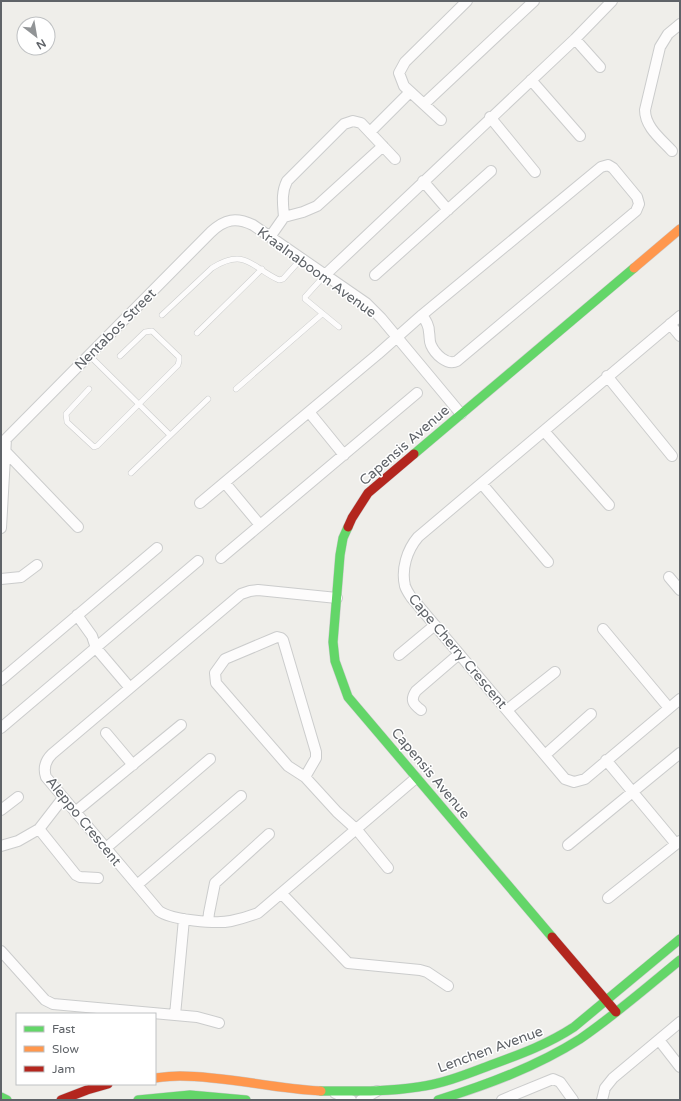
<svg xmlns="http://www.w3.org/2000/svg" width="681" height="1101" viewBox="0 0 681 1101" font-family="'Varela Round',sans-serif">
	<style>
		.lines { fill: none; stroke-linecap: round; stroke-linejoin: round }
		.lane-casing { stroke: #cbcccc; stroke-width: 6 }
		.street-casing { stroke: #cbcccc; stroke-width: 12 }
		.fast-casing { stroke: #cacacb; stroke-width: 10 }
		.slow-casing { stroke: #cacacb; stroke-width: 10 }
		.jam-casing { stroke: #cacacb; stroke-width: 10 }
		.lane { stroke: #fdfcfc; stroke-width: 5 }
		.street { stroke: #fdfcfc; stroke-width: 10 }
		.fast { stroke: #63d668; stroke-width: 9 }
		.slow { stroke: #ff974d; stroke-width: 9 }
		.jam { stroke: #b3261e; stroke-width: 9 }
		.labels { text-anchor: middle; stroke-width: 3; stroke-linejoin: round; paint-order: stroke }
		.street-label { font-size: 14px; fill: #5f6368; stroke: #fff }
	</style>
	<rect width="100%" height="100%" fill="#efeeea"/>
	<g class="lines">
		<!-- lane casing -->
		<g class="lane-casing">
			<path id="lane" d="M 325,275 L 305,297 L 305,299 L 339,327
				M 162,315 L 212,268 C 246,247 252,268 279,280 L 283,279 L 301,259
				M 197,333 L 262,269
				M 89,355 L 170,435
				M 89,389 L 66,414 L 67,422 L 94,447 L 97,446 L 178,365 L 179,361 L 179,357 L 152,331 L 145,332 L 120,356
				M 236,389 L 322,314
				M 131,473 L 208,399"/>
		</g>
		<!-- street casing -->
		<g class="street-casing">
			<path id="street" d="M 575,39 L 600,67
				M 531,80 L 580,136
				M 424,104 L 534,1
				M 490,117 L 535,172
				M 441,120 L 404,86 L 399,73 L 405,62 L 467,1
				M 370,132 L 410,92
				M 672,151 C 661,139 645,127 645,110 L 660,47 L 668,34 L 680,24
				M 423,181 L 448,210
				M 284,217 C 283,204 281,193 287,181 L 344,124 L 353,121 L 361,123 L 395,159
				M 270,237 L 284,217 L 303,212 L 317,206 L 383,146
				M 325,275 L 575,39 L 612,1
				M 375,275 L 491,171
				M 680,316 L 418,537 C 407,550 401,569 405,586 C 406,589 409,594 411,597 L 565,779 L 574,782 L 585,779 L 680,699
				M 670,324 L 680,336
				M 607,376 L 672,456
				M 309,412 L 344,455
				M 544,431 L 609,505
				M 5,451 L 78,527
				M 225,483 L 260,525
				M 482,484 L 548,562
				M 200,503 L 378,354 L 422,315 L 601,167 L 608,165 L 613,168 L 637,197 L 639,204 L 636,211 L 457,361 C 447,366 435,354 431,345 C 429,341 430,337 429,332 C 429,325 426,321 422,315
				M 1,528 L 6,439 L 211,232 C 225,219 236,217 253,225 L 366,303 L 381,318 L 461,414
				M 221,558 L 417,393
				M 669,577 L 680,590
				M 1,579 L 21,577 L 37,565
				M 337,598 L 258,590 L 250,591 L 241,594 L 52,754 C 45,761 43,768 46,777 L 159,911 C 171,920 216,924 231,921 C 240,919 250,916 258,913 L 416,778
				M 77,615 L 92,636 L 96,648 L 130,688
				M 603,629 L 669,708
				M 399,655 L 435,625
				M 1,680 L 157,548
				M 421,710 C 413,704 410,700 416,691 L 459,654
				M 507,710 L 555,672
				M 1,728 L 198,561
				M 106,733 L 133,765
				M 545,755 L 591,714
				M 606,760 L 676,844
				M 305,777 L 316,758 L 316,752 L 283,640 L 281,638 L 277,637 L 225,659 L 215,673 L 216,683 L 288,766 L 305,777 L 337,812 L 357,830 L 388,868
				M 1,810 L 18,797
				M 75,812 L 181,725
				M 39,829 L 76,875 L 80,877 L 98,878
				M 568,845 L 680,753
				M 1,846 L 18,841 L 39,829 L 63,798
				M 106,848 L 210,759
				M 137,885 L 241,796
				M 282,894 L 348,963 L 420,970 L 427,972 L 448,986
				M 608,898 L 680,841
				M 208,922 L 209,913 L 215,883 L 269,834
				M 1,951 L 45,1000 L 53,1004 L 175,1015 L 184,919
				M 175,1015 L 197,1017 L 219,1023
				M 659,1040 L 680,1067
				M 335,1093 L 351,1100
				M 361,1100 L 377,1091
				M 502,1100 L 553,1079 L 560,1082 L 573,1100
				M 602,1100 L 605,1088 L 613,1078 L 680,1022"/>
		</g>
		<!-- fast casing -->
		<g class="fast-casing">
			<path id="fast" d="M 414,454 L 634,268
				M 348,527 L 343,538 L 340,555 L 333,642 L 335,661 L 348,697 L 552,937
				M 321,1091 C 353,1091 386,1092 418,1087 C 441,1084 462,1076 483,1068 C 515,1056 545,1046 574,1027 L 680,939
				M 1,1097 L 7,1100
				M 138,1100 L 190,1095 L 246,1100
				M 438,1100 C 487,1085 536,1067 580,1039 C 615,1015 647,987 680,960"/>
		</g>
		<!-- slow casing -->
		<g class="slow-casing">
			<path id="slow" d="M 634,268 L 680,229
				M 155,1078 C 163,1077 171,1076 180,1076 C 227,1076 274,1089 321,1091"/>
		</g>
		<!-- jam casing -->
		<g class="jam-casing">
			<path id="jam" d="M 348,527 L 352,518 L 368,493 L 414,454
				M 552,937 L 616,1012
				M 61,1100 L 87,1090 L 108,1084"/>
		</g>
		<!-- lane -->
		<use href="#lane" class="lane"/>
		<!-- street -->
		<use href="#street" class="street"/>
		<!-- fast -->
		<use href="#fast" class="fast"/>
		<!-- slow -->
		<use href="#slow" class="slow"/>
		<!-- jam -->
		<use href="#jam" class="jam"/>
	</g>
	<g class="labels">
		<!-- street labels -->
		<g class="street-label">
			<text transform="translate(317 272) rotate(36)" y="5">Kraalnaboom Avenue</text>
			<text transform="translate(115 329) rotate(-45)" y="5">Nentabos Street</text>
			<text transform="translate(404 445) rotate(-41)" y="5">Capensis Avenue</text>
			<text transform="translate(458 651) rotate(50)" y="5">Cape Cherry Crescent</text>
			<text transform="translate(431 773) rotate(50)" y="5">Capensis Avenue</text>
			<text transform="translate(84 821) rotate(51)" y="5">Aleppo Crescent</text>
			<text transform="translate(490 1049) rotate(-20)" y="5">Lenchen Avenue</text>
		</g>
	</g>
	<!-- border -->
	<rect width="681" height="1101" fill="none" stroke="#5f6368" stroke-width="4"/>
	<!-- legend -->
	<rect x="16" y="1013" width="140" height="72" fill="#ffffff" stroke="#bfc1c3"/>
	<rect x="24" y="1026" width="20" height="6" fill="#63d668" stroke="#bfc1c3"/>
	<text x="52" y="1033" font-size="12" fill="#5f6368">Fast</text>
	<rect x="24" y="1046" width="20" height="6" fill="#ff974d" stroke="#bfc1c3"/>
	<text x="52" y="1053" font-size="12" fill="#5f6368">Slow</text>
	<rect x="24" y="1066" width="20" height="6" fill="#b3261e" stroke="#bfc1c3"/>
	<text x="52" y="1073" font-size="12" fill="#5f6368">Jam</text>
	<!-- north arrow -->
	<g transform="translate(36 36) rotate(149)"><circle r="19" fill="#ffffff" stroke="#bfc1c3"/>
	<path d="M0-3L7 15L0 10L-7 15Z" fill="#919496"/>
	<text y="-6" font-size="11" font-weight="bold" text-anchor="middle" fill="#5f6368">N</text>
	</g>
</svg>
